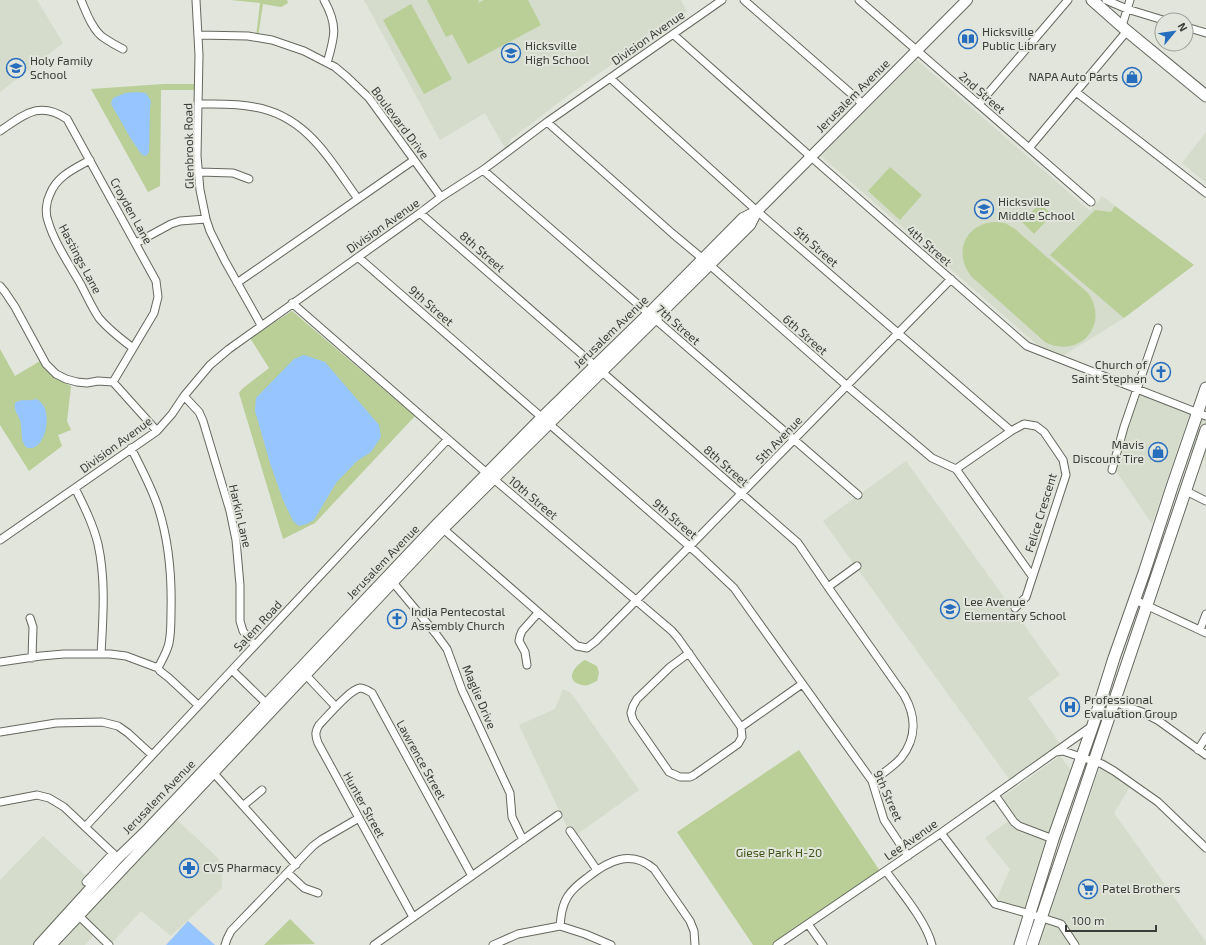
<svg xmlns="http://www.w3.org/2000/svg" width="1206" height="945" viewBox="0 0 1206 945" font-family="'Exo 2',sans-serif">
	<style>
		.built { fill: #d5dccb }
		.green { fill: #b9cf97 }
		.water { fill: #97c5ff }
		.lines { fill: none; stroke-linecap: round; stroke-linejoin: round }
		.minor-casing { stroke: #64685f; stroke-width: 9 }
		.secondary-casing { stroke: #64685f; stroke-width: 12 }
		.primary-casing { stroke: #64685f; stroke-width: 13 }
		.minor { stroke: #fff; stroke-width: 7 }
		.secondary { stroke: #fff; stroke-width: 10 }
		.primary { stroke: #fff; stroke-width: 11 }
		.labels { text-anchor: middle; stroke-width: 4; stroke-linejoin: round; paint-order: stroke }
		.poi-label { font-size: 12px; fill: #3c3d39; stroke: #e1e5db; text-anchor: start }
		.street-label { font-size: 12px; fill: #3c3d39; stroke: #e1e5db }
		.park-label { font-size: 12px; fill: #425517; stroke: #e1e5db }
	</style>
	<rect width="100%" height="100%" fill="#e1e5db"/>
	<!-- built -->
	<path class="built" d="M 0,0 L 37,0 L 63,43 L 0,92 Z
		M 364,0 L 681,0 L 687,11 L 570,94 L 511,139 L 506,150 L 485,113 L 440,140 Z
		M 917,60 L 1090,211 L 1102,196 L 1194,265 L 1124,318 L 1061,357 L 1042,349 L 821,156 Z
		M 1206,132 L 1206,183 L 1182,163 Z
		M 1139,392 L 1190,412 L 1152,524 L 1114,468 Z
		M 1206,398 L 1206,460 L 1190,452 Z
		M 906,461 L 1060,675 L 1028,698 L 1060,744 L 1010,780 L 823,521 Z
		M 563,689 L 571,693 L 639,790 L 572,838 L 519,725 L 555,709 Z
		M 1060,756 L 1073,773 L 1025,910 L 996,901 L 1010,869 L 985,838 L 1014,817 L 1001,798 Z
		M 1103,758 L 1134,780 L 1114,813 L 1206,942 L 1206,945 L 1039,945 Z
		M 163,807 L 218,858 L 222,873 L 222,888 L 171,936 L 141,911 L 110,945 L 94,935 L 85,945 L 0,945 L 0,880 L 43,836 L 85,875 L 112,856 Z"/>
	<!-- green -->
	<path class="green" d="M 230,0 L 287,0 L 288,3 L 281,7 L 263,4 L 258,37 L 256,37 L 260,3 Z
		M 427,0 L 479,0 L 478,3 L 484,0 L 528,0 L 541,25 L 468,64 L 452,34 L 446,37 Z
		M 411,4 L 452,79 L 424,94 L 383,20 Z
		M 164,84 L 196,84 L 196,90 L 161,90 L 160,186 L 148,192 L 91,89 Z
		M 890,167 L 922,195 L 900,220 L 868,191 Z
		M 1040,203 L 1052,215 L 1034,234 L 1022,222 Z
		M 1115,206 L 1194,265 L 1124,318 L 1050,255 L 1095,210 L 1111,212 Z
		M 994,222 L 1005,223 L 1015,229 L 1088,293 C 1110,324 1080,360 1045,342 L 972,277 C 953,255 964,224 994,222 Z
		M 292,311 L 415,416 L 315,523 L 283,539 L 239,393 L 242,389 L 269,368 L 250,338 Z
		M 0,349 L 15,376 L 40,361 C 46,374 59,381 71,386 L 67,421 L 71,430 L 58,435 L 62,446 L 29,471 L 0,425 Z
		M 585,660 L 597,666 L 599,673 L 597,681 C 594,682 591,684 588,685 C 586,686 584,685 582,685 C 563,681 575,665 585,660 Z
		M 799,750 L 882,874 L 776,945 L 753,945 L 677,832 Z
		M 290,919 L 315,944 L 264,945 Z"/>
	<!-- water -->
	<path class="water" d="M 137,92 L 146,93 L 151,101 L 150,109 L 149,152 L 146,156 L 142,155 L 131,139 L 111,104 L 113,98 L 125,93 Z
		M 304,355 L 325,362 L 379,425 L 381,437 L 371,452 L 357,461 L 336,483 L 314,520 L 307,524 L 299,526 L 293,521 L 283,500 L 270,463 L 255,411 L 256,398 L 289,364 L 294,359 Z
		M 36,399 C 55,406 46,451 29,448 C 26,447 25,447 24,444 C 21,439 22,432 21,426 C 21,417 13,412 15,403 C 21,398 28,402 36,399 Z
		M 188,921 L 215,945 L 166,945 Z"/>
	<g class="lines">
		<!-- minor casing -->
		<g class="minor-casing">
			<path id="minor" d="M 81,0 C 86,12 93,31 104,38 C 110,42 117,46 123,49
				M 196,0 L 199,55 L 197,156 L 200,190 L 206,219 L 210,231 L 225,261 L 261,325
				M 324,0 C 338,25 335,36 327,63
				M 744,0 L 863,104
				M 859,0 L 1091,202
				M 1106,0 L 1127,9 L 1163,20
				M 1122,26 L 1130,0
				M 1186,27 L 1206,33
				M 199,35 L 248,36 L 272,40 L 304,51 L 335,67 L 347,77 L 369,98 L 441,197
				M 674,35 L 811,157 L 1027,346 L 1206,416
				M 610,78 L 757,211 L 1011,431
				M 1076,92 L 1206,193
				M 199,104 C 217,104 236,103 254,107 C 307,116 329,159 358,199
				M 979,104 L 1068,0
				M 547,122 L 673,234 L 703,259 L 854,392 L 932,458 L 956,469 L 1032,576
				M 0,131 C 24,115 39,100 67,119 L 156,281 L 158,297 L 154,313 L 113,382
				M 1029,148 L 1127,31
				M 90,160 C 74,169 57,176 50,194 C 46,202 45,213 48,221 C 54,242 69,264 80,283 C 86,294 92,308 99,318 C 109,330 121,339 133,348
				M 483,170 L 858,495
				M 199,172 L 233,173 L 249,179
				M 420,213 L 798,543 L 828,587 L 904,695 C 916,716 917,738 901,758 C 893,767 882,774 872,781
				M 136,243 L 171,224 L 180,221 L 206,219
				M 358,257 L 696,552 L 734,588 L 872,781 L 884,820 L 908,856
				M 237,283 L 414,160
				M 0,286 L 5,292 L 15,307 L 46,364 L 56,374 L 66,379 L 77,382 L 87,383 L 98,381 L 113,382 L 157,431
				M 292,303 L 482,469 L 672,631 L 678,638 L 741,727 L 742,737 L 738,744 L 694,775 L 690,777 L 680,777 L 669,772 L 633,720 L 631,713 L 633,706 L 637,699 L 670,667 L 689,653
				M 184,396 L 199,412 L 203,421 L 230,511 L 236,540 L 240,585 L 240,621 L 243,631 L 250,640 L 255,645
				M 131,448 C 141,468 151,486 158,507 C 169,541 172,576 171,612 C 171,622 171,633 169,643 C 167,652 162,660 158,668
				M 956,469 L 1011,431 L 1024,424 L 1036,426 L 1044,432 L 1063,460 L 1066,475 L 1026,597 L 1015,608
				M 1112,470 L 1124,427 L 1158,328
				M 75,488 C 84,506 93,524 98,544 C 106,580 103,618 101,654
				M 1186,491 L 1206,501
				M 440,526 L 577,646 L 587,648 L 596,641 L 689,547 L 951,279
				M 0,540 L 157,431 L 172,414 L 184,396 L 210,365 L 229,349 L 420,213 L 441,197 L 483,170 L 547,122 L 722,0
				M 391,580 L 436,634 L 447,649 L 462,690 L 510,793 L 512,817 L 523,840
				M 828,587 L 857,566
				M 1135,600 L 1206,633
				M 30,618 L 33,627 L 32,658
				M 1200,630 L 1206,614
				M 0,662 L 41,656 L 64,654 L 110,654 L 126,656 L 158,668 L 160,671 L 169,678 L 198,705
				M 527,665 L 525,652 L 519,641 L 520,636 L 522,631 L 538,613
				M 232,670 L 269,706
				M 303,672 L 336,707
				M 1114,702 L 1142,712 L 1159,721 L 1206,755
				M 741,727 L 802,684
				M 0,732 L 56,723 L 102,722 L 118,726 L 128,733 L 152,755
				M 1198,750 L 1206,737
				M 1056,752 L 1063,751 L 1102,764 L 1114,771 L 1158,802 L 1206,848
				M 211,770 L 296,865
				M 995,795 L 1014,822 L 1019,826 L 1053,839
				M 0,802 L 37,795 L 49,798 L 64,807 L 118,858
				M 244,805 L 262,790
				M 85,827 L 448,439
				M 570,831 L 597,870
				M 941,833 L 995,904 L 1030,914 L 1061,924 L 1075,945
				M 886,871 C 901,892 926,921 932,945
				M 288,873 L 304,888 L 318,893
				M 86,882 L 113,853
				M 76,913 L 109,945
				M 413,917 L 318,743 C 315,735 315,732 319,725 C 328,716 349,690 360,688 C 365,688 368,691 372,693 L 472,876
				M 808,924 L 823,945
				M 560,926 C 561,916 562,905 568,896 C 573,888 580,883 588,877 C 608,861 631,849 654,869 L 690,921 L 694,931 L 695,945
				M 225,945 L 227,939 L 231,931 L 313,846 L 321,840 L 359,818
				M 374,945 L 558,815
				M 493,945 L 518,934 L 560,926 L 585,934 L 611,945
				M 777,945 L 941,833 L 1092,726"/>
		</g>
		<!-- secondary casing -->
		<g class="secondary-casing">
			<path id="secondary" d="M 39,945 L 118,858 L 148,829 L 437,524 L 541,418 L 648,314 L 743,218 L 757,211
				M 51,945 L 443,529 L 750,225 L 757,211 L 967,0"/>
		</g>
		<!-- primary casing -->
		<g class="primary-casing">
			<path id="primary" d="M 1092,0 L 1127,31 L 1206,96
				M 1020,945 L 1053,839 L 1093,725 L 1114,658 L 1144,573 L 1172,487 L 1206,388
				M 1032,945 L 1206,430"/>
		</g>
		<!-- minor -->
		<use href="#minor" class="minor"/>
		<!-- secondary -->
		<use href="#secondary" class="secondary"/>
		<!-- primary -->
		<use href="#primary" class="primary"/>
	</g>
	<!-- icons -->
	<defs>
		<g id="library-ring" transform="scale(1)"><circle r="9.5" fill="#e1e5db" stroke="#266dbe" stroke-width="1.5"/><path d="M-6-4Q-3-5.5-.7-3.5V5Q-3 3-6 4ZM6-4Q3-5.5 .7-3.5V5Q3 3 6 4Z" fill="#266dbe"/></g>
		<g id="school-ring" transform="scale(1)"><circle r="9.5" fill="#e1e5db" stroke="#266dbe" stroke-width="1.5"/><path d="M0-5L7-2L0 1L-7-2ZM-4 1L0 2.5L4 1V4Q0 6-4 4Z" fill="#266dbe"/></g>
		<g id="shop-ring" transform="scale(1)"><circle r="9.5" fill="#e1e5db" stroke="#266dbe" stroke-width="1.5"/><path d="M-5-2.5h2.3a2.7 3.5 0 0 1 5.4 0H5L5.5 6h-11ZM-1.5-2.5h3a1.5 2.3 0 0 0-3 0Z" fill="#266dbe"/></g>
		<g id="church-ring" transform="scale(1)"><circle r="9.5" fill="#e1e5db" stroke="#266dbe" stroke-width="1.5"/><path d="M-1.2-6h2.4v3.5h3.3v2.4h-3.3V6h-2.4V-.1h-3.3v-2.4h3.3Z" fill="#266dbe"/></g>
		<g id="hospital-ring" transform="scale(1)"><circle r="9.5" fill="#e1e5db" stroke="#266dbe" stroke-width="1.5"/><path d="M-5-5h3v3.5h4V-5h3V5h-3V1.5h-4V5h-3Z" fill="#266dbe"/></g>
		<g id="pharmacy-ring" transform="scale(1)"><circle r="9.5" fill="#e1e5db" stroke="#266dbe" stroke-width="1.5"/><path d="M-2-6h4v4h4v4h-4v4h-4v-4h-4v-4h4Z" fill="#266dbe"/></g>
		<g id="supermarket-ring" transform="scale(1)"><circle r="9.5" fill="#e1e5db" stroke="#266dbe" stroke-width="1.5"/><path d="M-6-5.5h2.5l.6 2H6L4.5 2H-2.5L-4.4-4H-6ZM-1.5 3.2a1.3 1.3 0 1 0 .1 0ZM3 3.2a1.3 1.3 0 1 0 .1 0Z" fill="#266dbe"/></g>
	</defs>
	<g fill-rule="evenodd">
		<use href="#library-ring" x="968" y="39"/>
		<use href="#school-ring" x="511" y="53"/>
		<use href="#school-ring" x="16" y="68"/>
		<use href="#shop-ring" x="1132" y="77"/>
		<use href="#school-ring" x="984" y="209"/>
		<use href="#church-ring" x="1161" y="372"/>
		<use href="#shop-ring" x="1158" y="452"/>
		<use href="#school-ring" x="950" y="609"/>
		<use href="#church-ring" x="397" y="619"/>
		<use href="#hospital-ring" x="1070" y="707"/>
		<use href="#pharmacy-ring" x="189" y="868"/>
		<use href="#supermarket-ring" x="1088" y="889"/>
	</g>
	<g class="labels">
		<!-- poi labels -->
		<g class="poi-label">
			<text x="982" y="36">Hicksville<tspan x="982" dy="14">Public Library</tspan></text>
			<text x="525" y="50">Hicksville<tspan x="525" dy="14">High School</tspan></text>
			<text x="30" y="65">Holy Family<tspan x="30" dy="14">School</tspan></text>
			<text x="1118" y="81" text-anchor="end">NAPA Auto Parts</text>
			<text x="998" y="206">Hicksville<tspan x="998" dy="14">Middle School</tspan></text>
			<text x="1147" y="369" text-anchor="end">Church of<tspan x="1147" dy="14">Saint Stephen</tspan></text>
			<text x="1144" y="449" text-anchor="end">Mavis<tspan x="1144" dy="14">Discount Tire</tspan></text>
			<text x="964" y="606">Lee Avenue<tspan x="964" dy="14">Elementary School</tspan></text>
			<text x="411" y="616">India Pentecostal<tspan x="411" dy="14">Assembly Church</tspan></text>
			<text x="1084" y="704">Professional<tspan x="1084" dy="14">Evaluation Group</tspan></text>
			<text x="203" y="872">CVS Pharmacy</text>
			<text x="1102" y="893">Patel Brothers</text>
		</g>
		<!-- street labels -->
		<g class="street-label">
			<text transform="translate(648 38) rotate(-35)" y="4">Division Avenue</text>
			<text transform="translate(982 93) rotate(41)" y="4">2nd Street</text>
			<text transform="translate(853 96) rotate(-45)" y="4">Jerusalem Avenue</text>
			<text transform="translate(400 123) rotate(53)" y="4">Boulevard Drive</text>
			<text transform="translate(189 146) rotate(-91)" y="4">Glenbrook Road</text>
			<text transform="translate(131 211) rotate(61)" y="4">Croyden Lane</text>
			<text transform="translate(383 226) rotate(-35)" y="4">Division Avenue</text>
			<text transform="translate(929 246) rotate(41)" y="4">4th Street</text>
			<text transform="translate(816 247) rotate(41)" y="4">5th Street</text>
			<text transform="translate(482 252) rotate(41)" y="4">8th Street</text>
			<text transform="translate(80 259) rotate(62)" y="4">Hastings Lane</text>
			<text transform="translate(431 306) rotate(41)" y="4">9th Street</text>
			<text transform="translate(678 325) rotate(41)" y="4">7th Street</text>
			<text transform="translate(611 332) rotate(-44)" y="4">Jerusalem Avenue</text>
			<text transform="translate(805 335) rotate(41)" y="4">6th Street</text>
			<text transform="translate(779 440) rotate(-46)" y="4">5th Avenue</text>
			<text transform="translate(116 445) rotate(-36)" y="4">Division Avenue</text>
			<text transform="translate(726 466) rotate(41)" y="4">8th Street</text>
			<text transform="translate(533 498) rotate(40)" y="4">10th Street</text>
			<text transform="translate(1041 513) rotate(-73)" y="4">Felice Crescent</text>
			<text transform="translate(240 516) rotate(77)" y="4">Harkin Lane</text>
			<text transform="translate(675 519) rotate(41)" y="4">9th Street</text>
			<text transform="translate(383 562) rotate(-46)" y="4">Jerusalem Avenue</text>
			<text transform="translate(258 626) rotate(-47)" y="4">Salem Road</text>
			<text transform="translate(479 697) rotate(67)" y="4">Maglie Drive</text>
			<text transform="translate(421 760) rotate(61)" y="4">Lawrence Street</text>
			<text transform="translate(888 796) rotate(66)" y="4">9th Street</text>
			<text transform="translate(159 797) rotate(-46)" y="4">Jerusalem Avenue</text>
			<text transform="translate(364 805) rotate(61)" y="4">Hunter Street</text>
			<text transform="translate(911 840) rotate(-35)" y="4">Lee Avenue</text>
		</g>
		<!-- park labels -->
		<g class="park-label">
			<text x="779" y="857">Giese Park H-20</text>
		</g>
	</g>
	<!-- north arrow -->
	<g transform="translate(1174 32) rotate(61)"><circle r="19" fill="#e1e5db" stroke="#9fa29a"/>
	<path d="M0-3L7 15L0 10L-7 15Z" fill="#266dbe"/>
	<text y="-6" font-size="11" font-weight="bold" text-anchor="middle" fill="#3c3d39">N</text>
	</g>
	<!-- scale -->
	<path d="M1066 925v6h90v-6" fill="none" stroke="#3c3d39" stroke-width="2"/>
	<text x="1072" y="925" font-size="12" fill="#3c3d39" stroke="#e1e5db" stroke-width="3" paint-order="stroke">100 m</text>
</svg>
